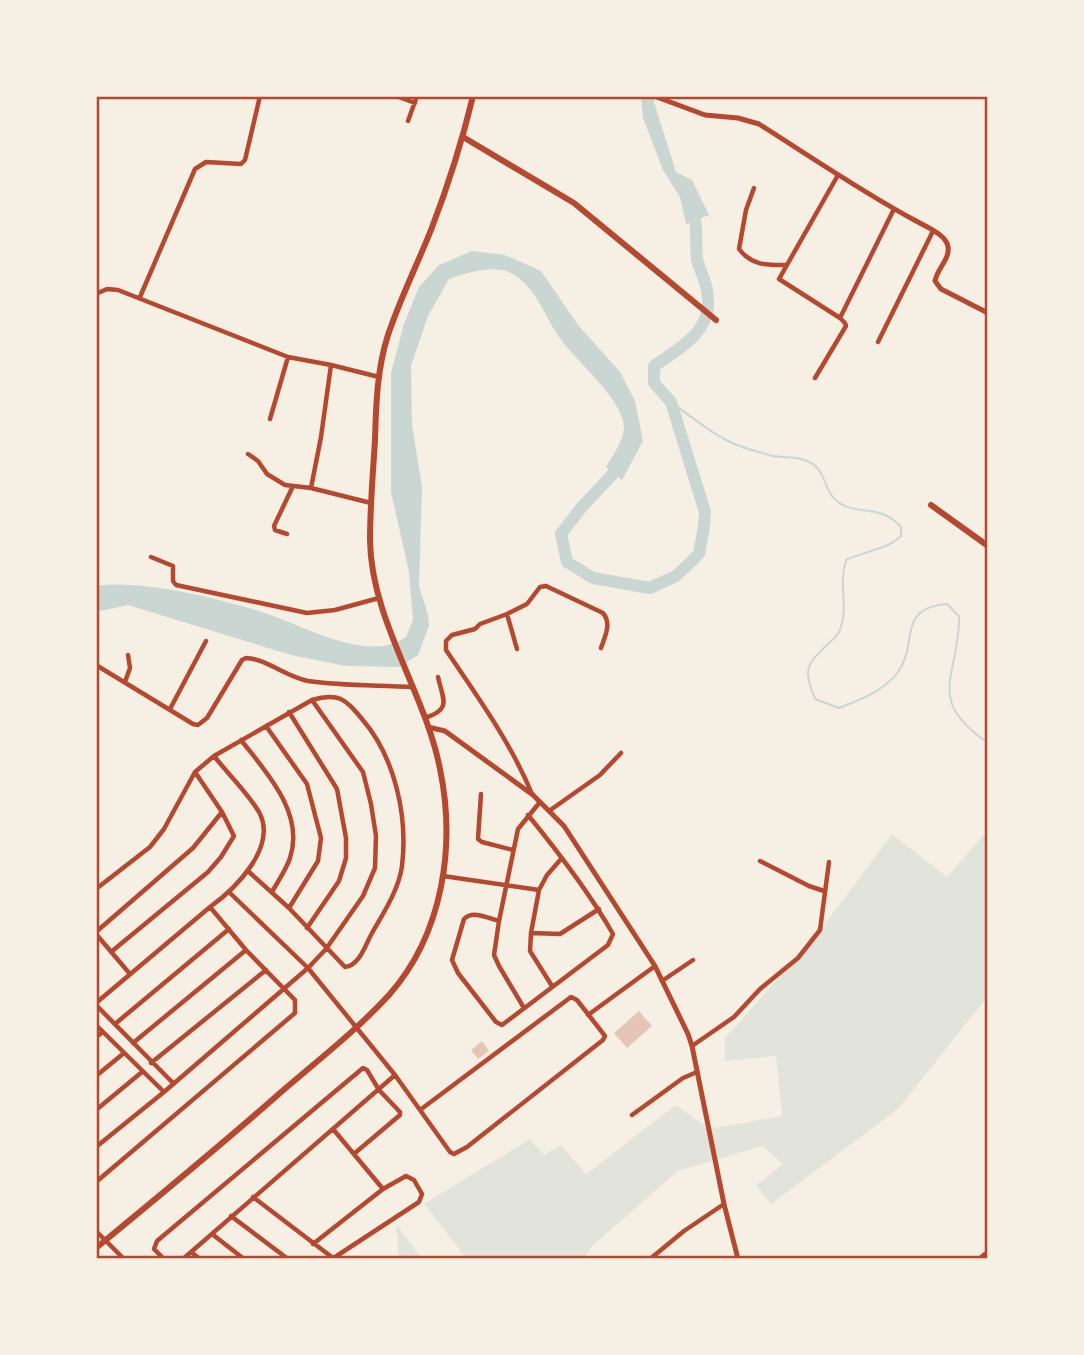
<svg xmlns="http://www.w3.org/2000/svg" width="1084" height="1355" viewBox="0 0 1084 1355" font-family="'Alegreya Sans',sans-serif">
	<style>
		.green { fill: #e2e4dc }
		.water { fill: #c9d6d2 }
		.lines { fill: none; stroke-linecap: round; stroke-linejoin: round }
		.stream { stroke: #c9d6d2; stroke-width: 2 }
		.river { stroke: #c9d6d2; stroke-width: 12 }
		.building { fill: #e6c5b7 }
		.minor { stroke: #b5482f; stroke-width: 4.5 }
		.tertiary { stroke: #b5482f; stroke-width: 5 }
		.primary { stroke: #b5482f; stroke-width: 6 }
		.neatline { fill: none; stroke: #b5482f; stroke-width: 2.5 }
	</style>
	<rect width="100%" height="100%" fill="#f6efe4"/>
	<!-- green -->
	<path class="green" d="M 988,830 L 988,996 L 898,1109 L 771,1204 L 756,1185 L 783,1164 L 762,1146 L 678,1171 L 593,1245 L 583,1259 L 467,1259 L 424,1204 L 530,1139 L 544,1155 L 561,1145 L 586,1174 L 676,1105 L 709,1129 L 782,1116 L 776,1056 L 725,1061 L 725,1038 L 817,935 L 892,834 L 947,877 Z
		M 396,1224 L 422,1259 L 399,1259 Z"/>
	<!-- water -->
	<path class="water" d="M 641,96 L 655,96 L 654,102 L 676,172 L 692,180 L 709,215 L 686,224 L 680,197 L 663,170 L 643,118 Z
		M 472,251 L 505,255 L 541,271 L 578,325 L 620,372 L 635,401 L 643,441 L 622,480 L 606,467 C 613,455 623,442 624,428 C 624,399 574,360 559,337 C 544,315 536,287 511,273 C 494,264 466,273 449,279 L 428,316 L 411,366 L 412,425 L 422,487 L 419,586 L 428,615 L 429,626 L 418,655 L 399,667 L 346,666 L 291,655 L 128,605 L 96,612 L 96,586 C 140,579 216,598 259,611 C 300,623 367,665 406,637 L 413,620 L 409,572 L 391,492 L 391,373 L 404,324 L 419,287 L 439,265 Z"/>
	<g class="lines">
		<!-- stream -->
		<path class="stream" d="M 671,402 C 689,415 708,431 728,441 C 741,448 756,451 769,455 C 783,459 799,455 811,463 C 826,471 824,492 838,502 C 856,516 880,503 901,527 L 901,536 C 887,550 864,551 846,560 C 838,585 849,606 840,630 C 838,635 834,638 829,643 C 806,665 803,668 815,699 L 839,708 C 860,700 884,691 898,672 C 919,643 896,608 947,604 L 959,616 C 960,677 923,698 988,743"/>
		<!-- river -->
		<path class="river" d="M 623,463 L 581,508 L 561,534 L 567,562 L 593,578 L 650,588 L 676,576 L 699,554 L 704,526 L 705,512 L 671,402 L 654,383 L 654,366 C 684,345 717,329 706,286 C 704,277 699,269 697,259 C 695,240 699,223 690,205"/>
	</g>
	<!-- building -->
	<path class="building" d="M 639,1011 L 652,1026 L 627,1048 L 614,1033 Z
		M 482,1041 L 489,1051 L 478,1059 L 471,1050 Z"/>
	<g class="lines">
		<!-- minor -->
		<path class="minor" d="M 396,96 L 415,103
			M 408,121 L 417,96
			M 838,175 L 779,279 L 840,318 L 894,209
			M 754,188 L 746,210 L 739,249 C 752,266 767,265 787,265
			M 96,294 L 107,289 L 118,290 L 288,357 L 331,365 L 379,377
			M 140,297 L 195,169 L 206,162 L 241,164 L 245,160 L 260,96
			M 878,342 L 933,231
			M 815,378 L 846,326 L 845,323 L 840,318
			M 270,419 L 288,357
			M 248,454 L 258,461 L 267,474 L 285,485 L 311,488 L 371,503
			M 311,488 L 321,437 L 331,365
			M 287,534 L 275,530 L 274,526 L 293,486
			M 151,557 L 173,566 L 173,581 L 176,585 L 307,613 L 335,610 L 379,598
			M 507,614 L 517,649
			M 96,665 L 193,724 L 198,725 L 207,718 L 242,660 L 246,658 C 267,659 286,677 308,681 C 342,686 378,685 412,687
			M 125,682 L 130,668 L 128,655
			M 170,709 L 206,641
			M 289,712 L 337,789 L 346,838 L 346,858 L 339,881 L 307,928
			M 425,718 C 452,709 443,700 438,677
			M 266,726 L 307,784 L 321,838 L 318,861 L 289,908
			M 241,740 C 266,772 305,813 290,858 C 286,870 278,881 272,892
			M 481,794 L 478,839 L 482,842 L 513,850
			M 532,794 C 511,743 477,696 446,650 L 446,641 L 452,635 L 475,629 L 480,624 L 507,614 L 527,604 L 540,587 L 546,586 L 603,613 C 612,624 605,636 601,648
			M 549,811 L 600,775 L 621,753
			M 760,861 L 809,886 L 824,891
			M 443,876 L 539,890
			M 96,889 L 150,847 L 164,829 L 195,772 L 214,756 L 312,700 C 339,692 345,699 362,719 C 395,757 408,816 402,866 C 399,890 382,915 371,935 C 365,946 359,966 345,967 L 289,908 L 248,871
			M 230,893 L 308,968 L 395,1075 L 450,1152 L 454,1154 L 467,1147 L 603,1040 L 605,1036 L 577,1000 L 571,997 L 420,1110
			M 499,921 C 488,918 473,910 464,919 L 452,960 L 458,973 L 496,1022 L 502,1025 L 608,945 L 613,934 C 589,892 559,853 528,815
			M 96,932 L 193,848 L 222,812
			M 531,933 L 560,934 L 599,909
			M 96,934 L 130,974
			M 111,952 L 208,872 L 221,857 L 234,836 L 222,812 L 195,772
			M 662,981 L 693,960
			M 552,986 L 530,951 L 531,933 L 539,890 L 547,875 L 562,858
			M 96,1003 L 210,907 C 235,889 278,847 259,812 C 247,792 228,774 214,756
			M 96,1005 L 173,1083
			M 524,1008 L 499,966 L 494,955 L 499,921 L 518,829 L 540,802
			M 588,1015 L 655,966
			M 115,1024 L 229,929
			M 96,1025 L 164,1092
			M 96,1037 L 103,1032
			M 133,1043 L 246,950
			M 692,1046 L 734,1017 L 760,989 L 798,958 L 820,930 L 829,862
			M 151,1063 L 266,970
			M 96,1076 L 124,1053
			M 96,1110 L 142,1072
			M 632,1115 L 683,1078 L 697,1072
			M 333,1129 L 383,1189
			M 96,1147 L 164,1092 L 308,968 L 326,949 L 363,896 L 375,868 L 376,836 L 371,804 L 363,772 L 312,700
			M 96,1182 L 295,1013 L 295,1000 L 246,950 L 210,907
			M 253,1197 L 333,1258
			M 231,1216 L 288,1259
			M 96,1231 L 124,1259
			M 212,1234 L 244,1259
			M 313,1244 L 383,1189 L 406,1176 L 414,1180 L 422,1194 L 419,1202 L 332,1259
			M 191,1252 L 200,1259
			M 164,1259 L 154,1249 L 157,1241 L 363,1068 L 367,1070 L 379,1090 L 400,1112 L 400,1115 L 355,1153
			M 183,1259 L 395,1075
			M 650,1259 L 684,1231 L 724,1204
			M 979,1259 L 985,1254"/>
		<!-- tertiary -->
		<path class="tertiary" d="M 654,96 L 705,115 L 738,118 L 759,124 C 811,157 862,192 916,221 C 925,226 947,235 948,247 C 950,259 937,269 935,281 L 941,289 L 988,313
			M 428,727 L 445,731 L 533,795 L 564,826 L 655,966 L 688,1034 L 692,1046 L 724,1204 L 738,1259"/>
		<!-- primary -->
		<path class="primary" d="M 463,137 L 574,203 L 716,320
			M 931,505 L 988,546
			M 96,1248 C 158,1197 220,1146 280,1093 C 317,1061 356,1031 389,995 C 443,934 456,846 440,769 C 425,692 371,620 370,540 C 370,507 373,473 375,440 C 376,405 377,369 388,335 C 400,299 417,265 431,230 C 448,186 462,142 473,96"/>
	</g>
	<!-- border -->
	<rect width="1084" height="1355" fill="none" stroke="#f6efe4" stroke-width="196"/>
	<rect x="98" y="98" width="888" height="1159" class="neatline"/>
</svg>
